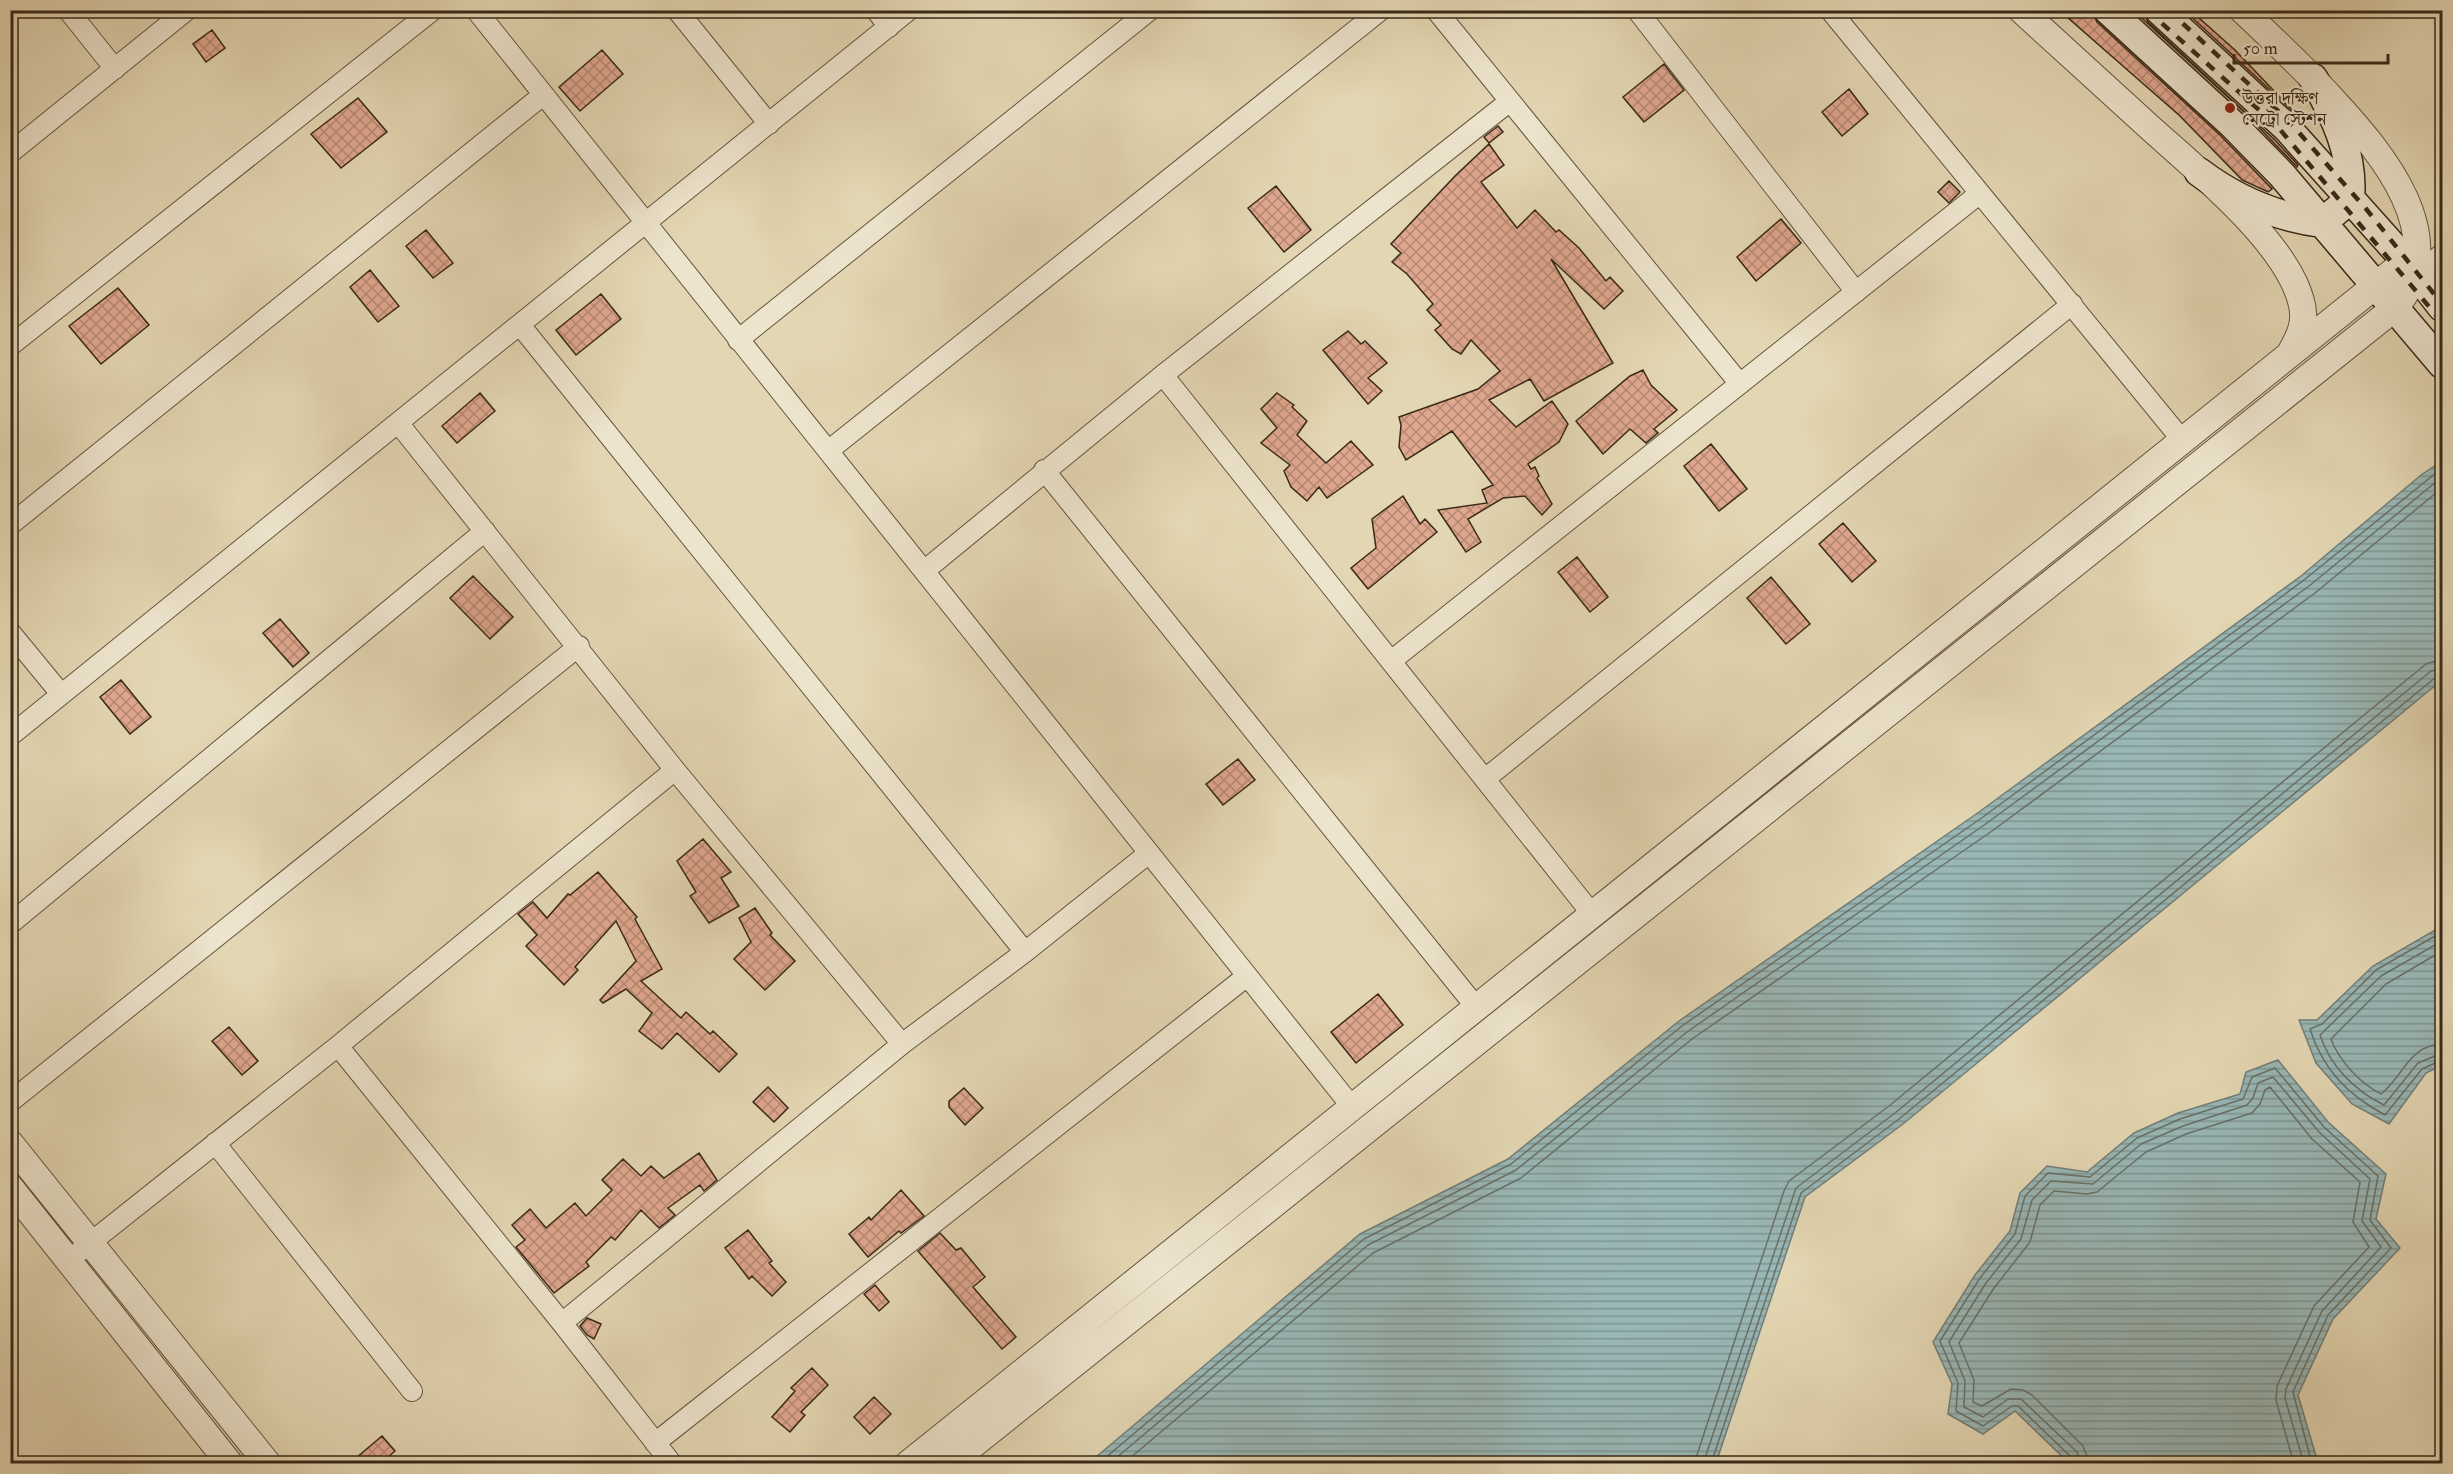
<svg xmlns="http://www.w3.org/2000/svg" width="2453" height="1474" viewBox="0 0 2453 1474" font-family="'IM FELL Double Pica','Noto Serif Bengali',serif">
	<style>
		.water { fill: url(#water-rules); stroke: #737e77; stroke-width: 1.5 }
		.lines { fill: none; stroke-linecap: round; stroke-linejoin: round }
		.shore { stroke: #697067; stroke-width: 1.5 }
		.building { fill: url(#building-cross-hatch); stroke: #392918; stroke-width: 1.5 }
		.minor-casing { stroke: #64543e; stroke-width: 22 }
		.tertiary-casing { stroke: #64543e; stroke-width: 28 }
		.secondary-casing { stroke: #392918; stroke-width: 31 }
		.minor { stroke: #ede4cd; stroke-width: 20 }
		.tertiary { stroke: #ede4cd; stroke-width: 26 }
		.secondary { stroke: #ede4cd; stroke-width: 28 }
		.rail { stroke: #392918; stroke-width: 4.5; stroke-dasharray: 10 10; stroke-linecap: butt }
		.poi-dot { fill: #8f2418; stroke: #ede4cd; stroke-width: 2 }
		.labels { text-anchor: middle; stroke-width: 4.5; stroke-linejoin: round; paint-order: stroke }
		.poi-label { font-size: 18px; fill: #392918; stroke: #ede4cd; text-anchor: start }
	</style>
	<defs>
		<pattern id="water-rules" width="6" height="5" patternUnits="userSpaceOnUse" patternTransform="scale(1.5)"><rect width="6" height="5" fill="#99b7b6"/><path d="M0 2.5h6" fill="none" stroke="#7e9593"/></pattern>
		<pattern id="building-cross-hatch" width="8" height="8" patternUnits="userSpaceOnUse" patternTransform="scale(1.5)"><rect width="8" height="8" fill="#dfa78e"/><path d="M0 0l8 8M0 8l8-8" fill="none" stroke="#b68873"/></pattern>
	</defs>
	<rect width="100%" height="100%" fill="#e3d6b2"/>
	<filter id="stains"><feTurbulence type="fractalNoise" baseFrequency=".00333" numOctaves="4"/><feColorMatrix values="0 0 0 0 .2 0 0 0 0 .09 0 0 0 0 .02 0 0 0 .5 -.17"/></filter>
	<radialGradient id="worn" r=".72"><stop offset=".6" stop-color="#630" stop-opacity="0"/><stop offset="1" stop-color="#630" stop-opacity=".3"/></radialGradient>
	<!-- water -->
	<path class="water" d="M 2442,461 L 2442,680 L 1903,1124 L 1805,1197 L 1716,1463 L 1089,1463 L 1360,1234 L 1508,1159 L 1679,1021 L 1979,812 L 2301,576 L 2421,475 Z
		M 2442,926 L 2442,1065 L 2426,1073 L 2389,1124 L 2352,1104 L 2316,1063 L 2299,1020 L 2317,1020 L 2373,966 Z
		M 2278,1060 L 2328,1122 L 2386,1174 L 2376,1219 L 2400,1248 L 2333,1319 L 2298,1395 L 2318,1463 L 2069,1463 L 2015,1411 L 1983,1434 L 1948,1414 L 1952,1384 L 1933,1342 L 1975,1275 L 2010,1231 L 2020,1193 L 2047,1166 L 2087,1172 L 2134,1133 L 2178,1113 L 2240,1094 L 2246,1072 Z"/>
	<g class="lines">
		<!-- shore -->
		<path class="shore" d="M 2442,932 L 2376,970 L 2322,1024 L 2310,1029 C 2323,1070 2348,1095 2385,1115 L 2422,1069 L 2442,1060
			M 2442,941 L 2381,976 L 2320,1035 C 2330,1066 2355,1091 2384,1105 L 2418,1063 L 2442,1053
			M 2442,951 L 2386,984 L 2331,1039 C 2339,1061 2361,1084 2381,1094 C 2403,1077 2409,1045 2442,1044
			M 1098,1464 L 1364,1239 L 1511,1164 L 1682,1026 L 1983,817 L 2304,580 L 2442,468
			M 1109,1464 L 1368,1245 L 1516,1170 L 1687,1032 L 1987,823 L 2309,586 L 2442,477
			M 1123,1464 L 1373,1253 L 1521,1178 L 1692,1039 L 1992,831 L 2315,593 L 2442,488
			M 1694,1464 L 1784,1191 L 1789,1181 L 1889,1106 L 2426,664 L 2442,659
			M 1703,1464 L 1796,1188 L 1895,1113 L 2431,671 L 2442,668
			M 1711,1464 L 1801,1193 L 1899,1119 L 2436,677 L 2442,676
			M 2073,1464 L 2071,1457 L 2018,1406 L 2012,1406 L 1983,1426 L 1956,1411 L 1958,1383 L 1940,1341 L 1980,1278 L 2015,1234 L 2025,1196 L 2048,1173 L 2090,1177 L 2137,1138 L 2180,1119 L 2243,1099 L 2252,1077 L 2275,1068 L 2324,1127 L 2378,1176 L 2370,1220 L 2391,1248 L 2328,1315 L 2293,1392 L 2312,1464
			M 2081,1464 L 2077,1452 L 2021,1399 L 2008,1399 L 1983,1417 L 1964,1407 L 1965,1381 L 1949,1342 L 1986,1283 L 2021,1239 L 2032,1200 L 2051,1181 L 2093,1184 L 2141,1144 L 2183,1126 L 2247,1105 L 2253,1098 L 2258,1083 L 2273,1077 L 2319,1132 L 2370,1179 L 2362,1221 L 2381,1247 L 2322,1311 L 2286,1389 L 2285,1398 L 2304,1464
			M 2090,1464 L 2083,1446 L 2032,1395 L 2023,1390 L 2011,1389 L 1982,1406 L 1973,1402 L 1974,1380 L 1959,1343 L 1994,1288 L 2030,1242 L 2040,1205 L 2054,1191 L 2087,1194 L 2097,1192 L 2146,1152 L 2186,1134 L 2252,1113 L 2260,1104 L 2265,1090 L 2270,1087 L 2312,1139 L 2360,1182 L 2353,1222 L 2369,1247 L 2314,1306 L 2277,1386 L 2276,1400 L 2294,1464"/>
	</g>
	<!-- building -->
	<path class="building" d="M 2059,10 L 2092,10 L 2097,22 L 2221,136 L 2272,189 L 2268,192 L 2242,180 L 2180,116 Z
		M 2133,10 L 2143,10 L 2148,22 L 2275,140 L 2298,165 L 2297,167 L 2244,112 Z
		M 2184,10 L 2190,10 L 2235,50 L 2294,112 Z
		M 212,30 L 225,48 L 206,62 L 193,44 Z
		M 602,50 L 623,74 L 580,111 L 559,87 Z
		M 1664,64 L 1684,90 L 1644,122 L 1623,97 Z
		M 1849,89 L 1868,114 L 1842,136 L 1822,112 Z
		M 358,98 L 387,132 L 341,168 L 311,134 Z
		M 1498,126 L 1503,132 L 1489,143 L 1484,137 Z
		M 1489,144 L 1504,165 L 1481,182 L 1517,228 L 1535,210 L 1556,232 L 1559,230 L 1579,248 L 1606,281 L 1610,277 L 1623,291 L 1604,309 L 1551,259 L 1613,363 L 1544,401 L 1530,379 L 1489,400 L 1516,427 L 1552,401 L 1568,424 L 1559,442 L 1528,464 L 1531,469 L 1535,467 L 1539,476 L 1537,478 L 1552,504 L 1542,515 L 1525,496 L 1503,498 L 1468,519 L 1481,542 L 1466,552 L 1438,510 L 1487,503 L 1482,490 L 1493,485 L 1452,431 L 1406,460 L 1399,447 L 1401,425 L 1399,417 L 1478,389 L 1500,371 L 1471,340 L 1461,354 L 1452,349 L 1435,330 L 1441,325 L 1427,310 L 1433,304 L 1407,274 L 1392,262 L 1401,253 L 1391,244 L 1455,176 Z
		M 1949,181 L 1960,192 L 1949,203 L 1938,192 Z
		M 1276,186 L 1311,230 L 1284,252 L 1248,208 Z
		M 1781,219 L 1801,243 L 1756,281 L 1737,257 Z
		M 426,230 L 453,263 L 433,278 L 406,246 Z
		M 370,270 L 399,306 L 378,322 L 350,287 Z
		M 118,288 L 149,325 L 101,364 L 69,326 Z
		M 601,294 L 621,319 L 576,355 L 556,330 Z
		M 1348,331 L 1361,344 L 1365,341 L 1387,363 L 1368,378 L 1382,391 L 1368,404 L 1323,350 Z
		M 1643,370 L 1651,385 L 1677,410 L 1654,429 L 1658,433 L 1646,443 L 1630,429 L 1603,454 L 1576,421 L 1630,376 Z
		M 480,393 L 495,411 L 457,443 L 442,426 Z
		M 1277,393 L 1294,405 L 1292,407 L 1307,421 L 1297,435 L 1326,463 L 1351,441 L 1373,465 L 1327,498 L 1319,487 L 1307,501 L 1291,487 L 1284,471 L 1290,465 L 1261,443 L 1277,428 L 1261,409 Z
		M 1711,444 L 1747,489 L 1719,511 L 1684,466 Z
		M 1403,496 L 1420,524 L 1425,519 L 1437,532 L 1368,589 L 1351,568 L 1376,548 L 1372,519 Z
		M 1843,523 L 1876,561 L 1852,582 L 1819,544 Z
		M 1577,557 L 1608,597 L 1590,612 L 1558,572 Z
		M 473,576 L 513,617 L 490,639 L 450,598 Z
		M 1771,577 L 1810,624 L 1786,644 L 1747,598 Z
		M 280,619 L 309,653 L 293,667 L 263,633 Z
		M 121,680 L 151,717 L 130,734 L 100,697 Z
		M 1238,759 L 1255,780 L 1223,805 L 1206,784 Z
		M 703,839 L 731,872 L 721,878 L 739,906 L 709,923 L 690,896 L 696,892 L 677,861 Z
		M 598,872 L 637,917 L 635,919 L 662,969 L 641,981 L 681,1018 L 686,1012 L 710,1034 L 713,1031 L 737,1054 L 719,1072 L 677,1033 L 662,1049 L 639,1031 L 652,1013 L 626,989 L 603,1003 L 600,1000 L 636,961 L 616,921 L 575,967 L 578,970 L 564,985 L 526,946 L 537,935 L 518,914 L 533,902 L 547,918 L 568,894 L 570,895 Z
		M 755,908 L 772,933 L 770,935 L 795,961 L 765,990 L 734,959 L 751,942 L 739,918 Z
		M 1378,994 L 1403,1025 L 1356,1063 L 1331,1032 Z
		M 229,1027 L 258,1061 L 242,1075 L 212,1041 Z
		M 768,1087 L 788,1108 L 774,1122 L 753,1102 Z
		M 964,1088 L 983,1108 L 965,1125 L 949,1107 L 949,1101 Z
		M 699,1153 L 717,1180 L 704,1191 L 700,1185 L 668,1208 L 675,1215 L 659,1228 L 641,1210 L 615,1240 L 611,1237 L 586,1262 L 589,1266 L 554,1293 L 516,1247 L 525,1240 L 512,1225 L 530,1209 L 546,1228 L 575,1203 L 586,1216 L 612,1190 L 602,1180 L 623,1159 L 641,1176 L 651,1166 L 664,1178 Z
		M 901,1190 L 924,1216 L 901,1233 L 899,1231 L 868,1257 L 849,1234 L 869,1217 L 871,1220 Z
		M 748,1230 L 772,1261 L 769,1263 L 786,1282 L 772,1296 L 752,1276 L 749,1279 L 725,1248 Z
		M 940,1233 L 956,1250 L 961,1248 L 985,1277 L 973,1287 L 1016,1337 L 1002,1349 L 918,1251 Z
		M 875,1285 L 889,1302 L 879,1311 L 864,1294 Z
		M 587,1318 L 601,1324 L 594,1339 L 587,1335 L 580,1326 Z
		M 812,1368 L 828,1385 L 801,1412 L 805,1415 L 790,1432 L 772,1417 L 795,1391 L 791,1388 Z
		M 874,1397 L 891,1414 L 870,1434 L 854,1417 Z
		M 382,1436 L 395,1451 L 380,1464 L 349,1464 Z"/>
	<g class="lines">
		<!-- minor casing -->
		<g class="minor-casing">
			<path id="minor" d="M 68,10 L 115,69
				M 476,10 L 1352,1107
				M 677,10 L 769,124
				M 876,10 L 889,27
				M 1436,10 L 1740,384
				M 1637,10 L 1856,292
				M 1830,10 L 2182,440
				M 10,153 L 187,10
				M 2417,275 L 2442,254
				M 520,325 L 1025,952
				M 738,340 L 1150,10
				M 10,346 L 433,10
				M 1163,375 L 1592,914
				M 399,424 L 675,770 L 902,1044
				M 828,451 L 1381,10
				M 1044,470 L 1476,1007
				M 10,525 L 543,95
				M 924,571 L 1163,375 L 1510,101
				M 10,632 L 61,694
				M 1391,661 L 1979,194
				M 10,736 L 909,10
				M 1485,779 L 2072,304
				M 10,924 L 485,531
				M 338,1046 L 562,1323 L 672,1464
				M 10,1102 L 579,646
				M 215,1143 L 412,1391
				M 80,1251 L 338,1046 L 675,770
				M 562,1323 L 902,1044 L 1025,952 L 1149,853
				M 655,1443 L 1247,976"/>
		</g>
		<!-- tertiary casing -->
		<g class="tertiary-casing">
			<path id="tertiary" d="M 2021,10 C 2063,48 2104,86 2146,124 C 2193,167 2285,240 2301,301 C 2307,321 2300,336 2290,353
				M 10,1143 L 268,1464
				M 10,1187 L 230,1464
				M 908,1464 L 2406,261
				M 949,1464 L 2396,307 C 2453,237 2382,153 2334,101 C 2305,69 2274,40 2242,10"/>
		</g>
		<!-- secondary casing -->
		<g class="secondary-casing">
			<path id="secondary" d="M 2108,10 L 2232,124 L 2282,175 L 2442,364
				M 2159,10 L 2287,128 L 2406,261 L 2442,307
				M 2199,172 C 2236,200 2276,217 2322,223 L 2350,199 C 2354,155 2335,115 2313,78"/>
		</g>
		<!-- minor -->
		<use href="#minor" class="minor"/>
		<!-- tertiary -->
		<use href="#tertiary" class="tertiary"/>
		<!-- secondary -->
		<use href="#secondary" class="secondary"/>
		<!-- rail -->
		<path class="rail" d="M 2147,10 L 2277,126 L 2442,322
			M 2168,10 L 2287,119 L 2367,210 L 2442,304"/>
	</g>
	<!-- markers -->
	<circle class="poi-dot" cx="2230" cy="108" r="6"/>
	<g class="labels">
		<!-- poi labels -->
		<g class="poi-label">
			<text x="2242" y="104">উত্তরা দক্ষিণ<tspan x="2242" dy="21">মেট্রো স্টেশন</tspan></text>
		</g>
	</g>
	<!-- margin -->
	<rect width="2453" height="1474" fill="none" stroke="#e3d6b2" stroke-width="36"/>
	<rect x="12" y="12" width="2429" height="1450" fill="none" stroke="#392918" stroke-width="3"/>
	<rect x="18" y="18" width="2417" height="1438" fill="none" stroke="#392918" stroke-width="1.5"/>
	<!-- scale -->
	<path d="M2234 54v9h154v-9" fill="none" stroke="#392918" stroke-width="3"/>
	<text x="2243" y="54" font-size="18" fill="#392918" stroke="#ede4cd" stroke-width="4.5" paint-order="stroke">50 m</text>
	<rect width="100%" height="100%" filter="url(#stains)"/>
	<rect width="100%" height="100%" fill="url(#worn)"/>
</svg>
